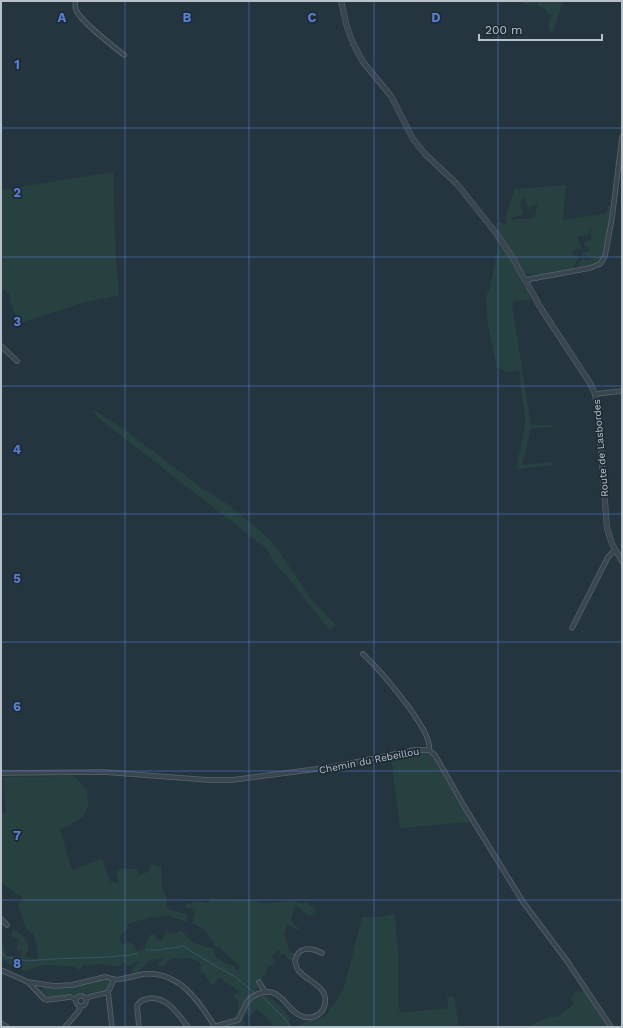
<svg xmlns="http://www.w3.org/2000/svg" width="623" height="1028" viewBox="0 0 623 1028" font-family="'Work Sans',sans-serif">
	<style>
		.green { fill: #274140; fill-rule: evenodd }
		.lines { fill: none; stroke-linecap: round; stroke-linejoin: round }
		.stream { stroke: #395367; stroke-width: 1 }
		.minor-casing { stroke: #57646d; stroke-width: 5.5 }
		.tertiary-casing { stroke: #57646d; stroke-width: 6 }
		.minor { stroke: #394650; stroke-width: 4 }
		.tertiary { stroke: #394650; stroke-width: 5 }
		.grid { fill: none; stroke: #5a7cd2; stroke-width: 1; stroke-opacity: 0.55 }
		.labels { text-anchor: middle; stroke-width: 3.5; stroke-linejoin: round; paint-order: stroke }
		.street-label { font-size: 10px; fill: #b6c1ca; stroke: #1e2b35 }
		.grid-label { font-size: 13px; text-anchor: middle; font-weight: bold; fill: #5a7cd2; stroke: #1e2b35; stroke-width: 3.5; stroke-linejoin: round; paint-order: stroke }
	</style>
	<rect width="100%" height="100%" fill="#253540"/>
	<!-- green -->
	<path class="green" d="M 521,1 L 563,1 L 554,29 L 551,32 L 549,30 L 548,24 L 552,15 L 548,14 L 545,9 L 538,6 L 537,3 L 526,5 Z
		M 113,172 L 116,260 L 119,295 L 86,302 L 20,323 L 11,305 L 10,295 L 5,290 L 1,291 L 1,190 Z
		M 566,185 L 563,220 L 604,214 L 608,210 L 608,206 L 613,207 L 603,259 C 597,267 588,267 579,268 L 576,266 L 578,265 L 578,263 L 583,259 L 588,261 L 591,257 L 590,256 L 588,257 L 586,255 L 583,256 L 581,254 L 582,253 L 589,251 L 588,246 L 586,247 L 584,244 L 586,241 L 590,241 L 592,237 L 590,235 L 592,230 L 591,229 L 587,235 L 577,236 L 578,242 L 581,244 L 581,248 L 573,250 L 573,256 L 577,255 L 578,259 L 572,270 C 557,272 537,278 523,272 L 496,226 L 497,222 L 500,222 L 504,225 L 507,222 L 505,217 L 515,189 ZM 522,197 L 525,199 L 527,199 L 525,202 L 530,208 L 533,205 L 537,205 C 536,226 526,216 512,220 L 511,218 L 522,215 L 523,213 L 520,205 Z
		M 502,243 L 508,251 L 509,259 L 514,268 L 517,270 L 523,285 L 529,290 L 531,296 L 529,300 L 514,301 L 512,305 L 531,425 L 552,425 L 552,427 L 531,428 L 522,465 L 552,462 L 552,465 L 516,469 L 525,427 L 525,417 L 519,371 L 508,372 L 497,368 L 488,326 L 486,297 L 490,287 L 499,244 Z
		M 93,409 L 128,432 L 202,488 L 226,503 L 258,529 L 273,543 L 312,600 L 336,625 L 330,630 L 326,626 L 289,579 L 275,564 L 267,549 L 97,417 Z
		M 421,751 L 425,751 L 431,755 L 470,822 L 400,828 L 392,764 L 390,758 Z
		M 74,776 L 87,790 L 88,806 L 83,817 L 60,830 L 72,870 L 102,859 L 110,881 L 119,884 L 116,871 L 120,868 C 127,870 134,868 138,870 L 138,875 L 148,872 L 150,865 L 156,865 L 161,867 L 162,888 L 166,896 L 167,908 L 170,910 L 188,915 L 187,922 L 166,915 L 154,918 L 150,917 L 128,924 L 127,929 L 119,937 L 122,945 L 131,941 L 137,951 L 144,949 L 149,936 L 154,933 L 157,941 L 162,940 L 166,932 L 174,934 L 182,930 C 189,942 200,947 213,948 L 216,957 L 228,965 L 233,965 L 237,971 L 241,968 L 219,947 L 216,947 L 204,929 L 192,923 L 195,913 L 190,907 L 186,908 L 185,905 L 197,901 L 208,903 L 212,899 L 251,900 L 264,904 L 293,900 L 302,904 L 306,902 L 316,911 L 310,916 C 304,914 302,908 295,906 L 291,918 L 292,923 L 300,929 L 298,931 L 288,924 L 284,934 L 289,950 L 295,954 L 293,959 L 289,960 L 285,954 L 282,955 L 279,955 L 280,950 L 278,949 L 276,953 L 272,955 L 272,959 L 276,961 L 274,965 L 268,966 L 266,974 L 257,984 L 257,991 C 261,994 265,995 269,997 C 278,1002 285,1012 290,1019 L 289,1024 L 293,1027 L 273,1026 L 266,1016 L 256,1009 L 250,1017 L 246,1013 L 242,1007 L 240,1014 L 246,1024 L 238,1027 L 223,1027 L 227,1022 L 235,1020 L 235,1015 L 238,1010 L 238,1001 L 233,996 L 236,993 L 241,993 L 219,977 L 216,983 L 210,984 L 208,979 L 206,978 L 205,973 L 200,972 L 201,964 C 184,953 187,961 172,958 L 162,967 L 158,965 L 163,958 L 149,960 L 137,974 L 132,975 L 132,970 L 140,961 L 135,962 L 129,966 L 125,965 L 124,963 C 115,968 115,966 106,965 C 98,964 90,965 83,965 L 82,969 L 77,969 L 73,966 C 57,966 37,962 24,972 L 18,966 L 18,964 C 10,966 7,963 1,958 L 1,942 L 3,944 L 7,956 L 21,956 L 22,950 L 18,951 L 17,947 L 19,940 L 13,938 L 11,935 L 13,930 C 22,934 28,939 29,949 L 25,956 L 30,958 L 37,959 L 38,954 L 36,947 L 37,945 L 33,933 L 30,933 L 25,926 L 18,905 L 23,898 L 1,883 L 1,813 L 6,813 L 3,777 Z
		M 395,914 L 398,953 L 398,1001 L 400,1013 L 448,1008 L 447,996 L 454,997 L 459,1027 L 297,1027 L 309,1020 L 325,1017 L 336,1001 L 345,985 L 362,917 L 379,917 Z
		M 106,979 L 109,980 L 110,983 L 107,989 L 104,991 L 48,998 L 43,996 L 40,992 L 41,989 L 44,987 L 65,988 Z
		M 584,991 L 604,1022 L 606,1027 L 527,1027 L 552,1016 L 555,1018 L 574,1004 L 571,999 L 575,992 Z"/>
	<g class="lines">
		<!-- stream -->
		<path class="stream" d="M 146,950 L 158,950 L 184,946 L 192,952 L 235,977 L 254,992
			M 1,951 L 5,957 L 28,961 L 51,959 L 107,957 L 131,955 L 137,953
			M 263,997 L 285,1019 L 291,1027"/>
		<!-- minor casing -->
		<g class="minor-casing">
			<path id="minor" d="M 76,1 C 75,4 75,7 76,10 C 82,23 112,45 124,55
				M 525,280 L 590,268 L 600,264 L 605,256 L 612,218 L 622,137
				M 1,346 L 17,361
				M 595,394 L 622,391
				M 572,628 L 608,557 L 615,550
				M 363,654 C 378,668 434,731 429,750
				M 1,773 L 104,772 L 209,780 L 232,780 L 332,767 L 414,750 L 429,750 L 435,755 L 464,806 L 523,902 L 567,961 L 611,1027
				M 1,919 L 7,925
				M 1,970 L 28,982 L 54,986 L 72,985 L 105,977 C 109,977 110,979 114,979 C 118,981 138,975 144,974 C 179,971 199,1001 215,1027
				M 259,982 L 265,992
				M 29,983 L 44,999 L 47,1000 L 70,997 L 76,999
				M 108,992 L 112,1027
				M76 1001a5 5 0 1 1 10 0a5 5 0 1 1-10 0Z
				M 86,998 C 93,995 100,995 108,992 L 114,980
				M 1,1023 L 7,1027
				M 65,1027 L 78,1012 L 81,1006
				M 139,1027 L 137,1006 C 139,1002 142,1000 146,999 C 166,994 178,1014 188,1027
				M 213,1027 L 238,1020 C 242,1014 244,1006 248,1001 C 252,996 256,994 261,993 C 282,986 287,1013 304,1017 C 309,1018 315,1017 319,1014 C 322,1012 324,1008 325,1004 C 328,985 307,982 298,970 C 296,967 296,964 295,961 C 298,946 311,947 322,953"/>
		</g>
		<!-- tertiary casing -->
		<g class="tertiary-casing">
			<path id="tertiary" d="M 341,1 L 347,27 L 353,43 L 363,62 L 391,96 L 413,139 L 425,154 L 457,184 L 496,233 L 512,257 L 542,310 L 590,383 L 595,394 L 598,412 L 607,528 L 612,544 L 622,561"/>
		</g>
		<!-- minor -->
		<use href="#minor" class="minor"/>
		<!-- tertiary -->
		<use href="#tertiary" class="tertiary"/>
	</g>
	<!-- grid -->
	<path class="grid" d="M 125,1 L 125,1027M 249,1 L 249,1027M 374,1 L 374,1027M 498,1 L 498,1027M 1,128 L 622,128M 1,257 L 622,257M 1,386 L 622,386M 1,514 L 622,514M 1,642 L 622,642M 1,771 L 622,771M 1,900 L 622,900"/>
	<g class="labels">
		<!-- street labels -->
		<g class="street-label">
			<text transform="translate(600 448) rotate(-95)" y="4">Route de Lasbordes</text>
			<text transform="translate(369 760) rotate(-11)" y="4">Chemin du Rebeillou</text>
		</g>
	</g>
	<g class="grid-label">
		<text x="62" y="22">A</text>
		<text x="187" y="22">B</text>
		<text x="312" y="22">C</text>
		<text x="436" y="22">D</text>
		<text x="17" y="69">1</text>
		<text x="17" y="197">2</text>
		<text x="17" y="326">3</text>
		<text x="17" y="454">4</text>
		<text x="17" y="583">5</text>
		<text x="17" y="711">6</text>
		<text x="17" y="840">7</text>
		<text x="17" y="968">8</text>
	</g>
	<!-- border -->
	<rect width="623" height="1028" fill="none" stroke="#b6c1ca" stroke-width="4"/>
	<!-- scale -->
	<path d="M479 34v6h123v-6" fill="none" stroke="#b6c1ca" stroke-width="2"/>
	<text x="485" y="34" font-size="12" fill="#b6c1ca" stroke="#1e2b35" stroke-width="3" paint-order="stroke">200 m</text>
</svg>
